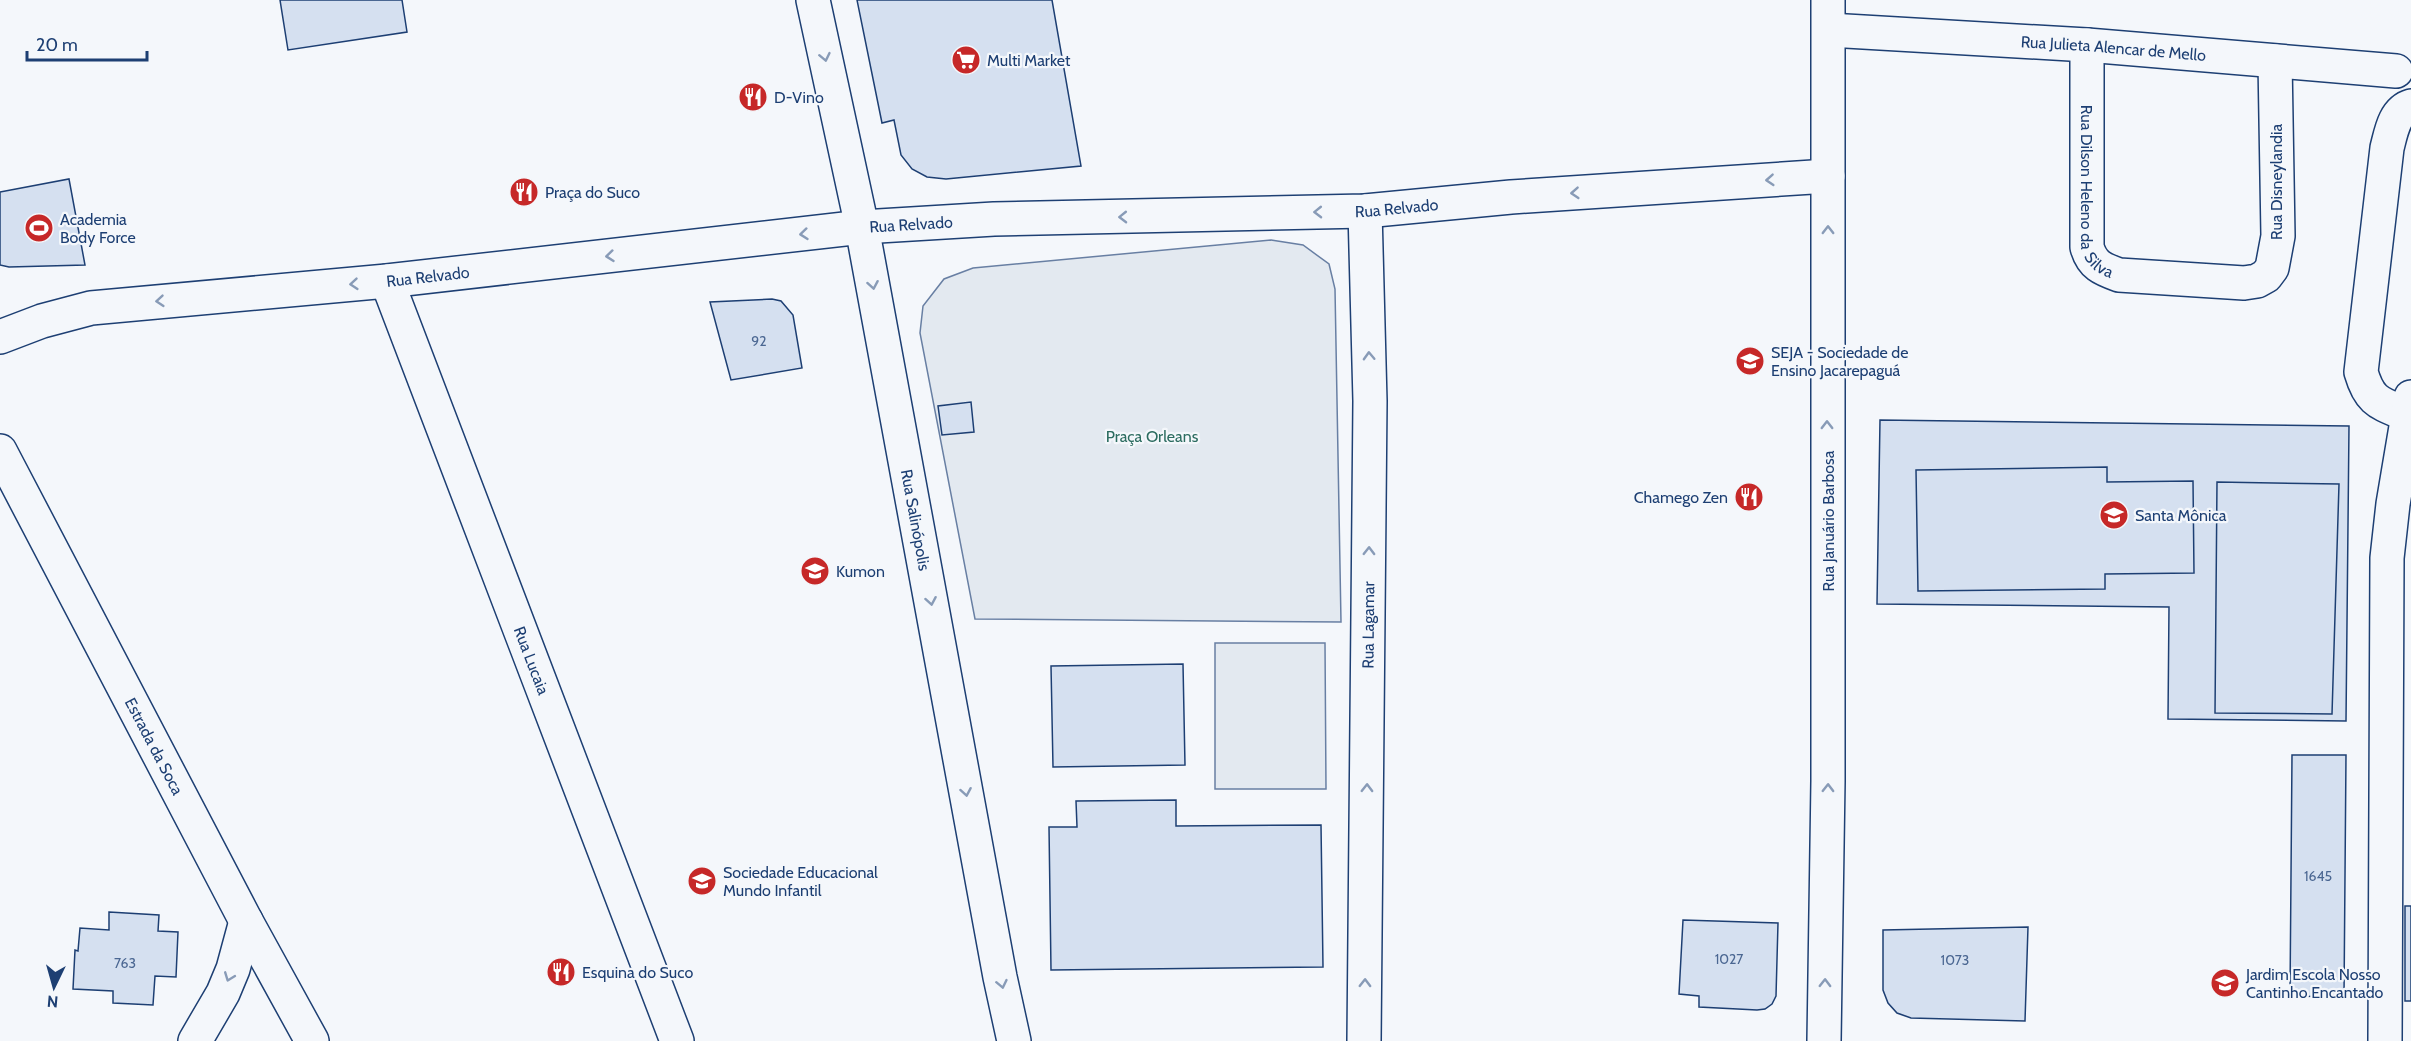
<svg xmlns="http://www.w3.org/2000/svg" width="2411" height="1041" viewBox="0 0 2411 1041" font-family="Cabin,sans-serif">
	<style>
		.green { fill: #e3e9f0; stroke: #687fa3; stroke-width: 1.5 }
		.building { fill: #d5e0f0; stroke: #1d3f73; stroke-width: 1.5 }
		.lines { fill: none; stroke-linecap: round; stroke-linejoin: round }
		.minor-casing { stroke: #1d3f73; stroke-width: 36 }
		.tertiary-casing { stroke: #1d3f73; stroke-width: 36 }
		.minor { stroke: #f4f7fb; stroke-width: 33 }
		.tertiary { stroke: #f4f7fb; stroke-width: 33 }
		.oneway { stroke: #889bb7 }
		.labels { text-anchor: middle; stroke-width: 4.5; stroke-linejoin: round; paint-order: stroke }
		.number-label { font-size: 14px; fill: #4b6792 }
		.street-label { font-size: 16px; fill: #1d3f73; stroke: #f4f7fb }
		.poi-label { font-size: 16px; fill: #1d3f73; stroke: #f4f7fb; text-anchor: start }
		.park-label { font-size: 16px; fill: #2c6c60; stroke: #f4f7fb }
	</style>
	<rect width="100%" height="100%" fill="#f4f7fb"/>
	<!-- green -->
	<path class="green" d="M 1271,240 L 1303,245 L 1329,264 L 1335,289 L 1341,622 L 975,619 L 920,333 L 923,306 L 944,279 L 973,268 Z
		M 1215,643 L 1325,643 L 1326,789 L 1215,789 Z"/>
	<!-- building -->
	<path class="building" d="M 280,0 L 402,0 L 407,32 L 288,50 Z
		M 857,0 L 1052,0 L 1081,166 L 946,179 L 927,177 L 912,169 L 901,155 L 894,120 L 882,123 Z
		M 69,179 L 85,265 L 9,267 L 0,265 L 0,192 Z
		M 772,299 L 781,301 L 793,315 L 802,368 L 731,380 L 710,302 Z
		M 971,402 L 974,432 L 942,435 L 938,406 Z
		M 1880,420 L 2349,426 L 2346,721 L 2168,719 L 2169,607 L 1877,604 Z
		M 2107,467 L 2107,482 L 2193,481 L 2194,573 L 2105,574 L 2105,589 L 1918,591 L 1916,470 Z
		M 2217,482 L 2339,484 L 2332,714 L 2215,713 Z
		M 1183,664 L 1185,765 L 1053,767 L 1051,666 Z
		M 2292,755 L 2346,755 L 2344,997 L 2290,996 Z
		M 1176,800 L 1176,826 L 1321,825 L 1323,967 L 1051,970 L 1049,827 L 1077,827 L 1076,801 Z
		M 2405,906 L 2411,906 L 2411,1001 L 2405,1001 Z
		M 109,912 L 159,915 L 158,931 L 178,932 L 176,977 L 155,976 L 153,1005 L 113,1003 L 113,991 L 73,989 L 75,950 L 78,951 L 80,928 L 109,930 Z
		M 1683,920 L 1778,923 L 1776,996 L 1772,1004 L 1765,1009 L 1757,1010 L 1699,1007 L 1699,996 L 1679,994 Z
		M 2028,927 L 2025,1021 L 1911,1018 L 1897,1013 L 1888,1003 L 1883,990 L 1883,930 Z"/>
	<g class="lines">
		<!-- minor casing -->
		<g class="minor-casing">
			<g id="minor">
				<path id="s1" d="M 813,0 L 862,227 L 1000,977 L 1014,1041"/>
				<path id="s2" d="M 1829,30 L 2087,45 L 2396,71"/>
				<path id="s3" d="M 2087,45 L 2087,247 C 2092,265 2102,269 2119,275 L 2244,283 L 2257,281 L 2266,276 L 2272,268 L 2278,236 L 2275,61"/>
				<path id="s4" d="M 387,281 L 677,1041"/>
				<path id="s5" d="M 0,337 L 42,321 L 91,308 L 387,281 L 862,227 L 994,219 L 1365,211 L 1511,197 L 1828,176"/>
				<path d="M 2408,415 C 2380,403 2370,403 2361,372 L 2387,148 C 2391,133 2394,111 2411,106"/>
				<path id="s6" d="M 1364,1041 L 1370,401 L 1365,211"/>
				<path d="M 1824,1041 L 1828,781 L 1828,0"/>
				<path d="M 2385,1041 L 2387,558 L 2393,504 L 2411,397"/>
			</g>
		</g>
		<!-- tertiary casing -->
		<g class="tertiary-casing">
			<g id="tertiary">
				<path id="s7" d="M 0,451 L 246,921 L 312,1041"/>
				<path d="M 195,1041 L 223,993 L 233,969 L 246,921"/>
			</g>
		</g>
		<!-- minor -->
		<use href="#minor" class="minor"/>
		<!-- tertiary -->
		<use href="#tertiary" class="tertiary"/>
	</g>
	<!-- one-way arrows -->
	<defs><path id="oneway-chevron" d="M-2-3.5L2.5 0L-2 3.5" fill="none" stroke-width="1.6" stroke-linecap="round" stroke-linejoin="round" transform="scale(1.5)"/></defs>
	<g class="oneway">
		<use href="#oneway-chevron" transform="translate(825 57) rotate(78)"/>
		<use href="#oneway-chevron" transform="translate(1770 180) rotate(176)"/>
		<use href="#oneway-chevron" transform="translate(1575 193) rotate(176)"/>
		<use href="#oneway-chevron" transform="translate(1318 212) rotate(179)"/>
		<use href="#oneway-chevron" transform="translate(1123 217) rotate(179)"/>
		<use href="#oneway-chevron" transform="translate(1828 230) rotate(-90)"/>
		<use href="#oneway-chevron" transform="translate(804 234) rotate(174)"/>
		<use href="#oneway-chevron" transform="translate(610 256) rotate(174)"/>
		<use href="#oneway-chevron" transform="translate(354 284) rotate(175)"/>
		<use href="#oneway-chevron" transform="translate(873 285) rotate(80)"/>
		<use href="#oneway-chevron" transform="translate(160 301) rotate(175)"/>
		<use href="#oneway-chevron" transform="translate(1369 356) rotate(-92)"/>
		<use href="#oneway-chevron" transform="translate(1827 425) rotate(-90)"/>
		<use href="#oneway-chevron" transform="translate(1369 551) rotate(-89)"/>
		<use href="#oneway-chevron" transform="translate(931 601) rotate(80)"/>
		<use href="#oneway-chevron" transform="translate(1367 788) rotate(-89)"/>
		<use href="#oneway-chevron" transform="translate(1828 788) rotate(-89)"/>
		<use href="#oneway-chevron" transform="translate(966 792) rotate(80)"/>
		<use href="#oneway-chevron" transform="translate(229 977) rotate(111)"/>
		<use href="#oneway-chevron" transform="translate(1365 983) rotate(-89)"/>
		<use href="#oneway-chevron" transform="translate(1825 983) rotate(-89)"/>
		<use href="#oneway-chevron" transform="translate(1002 984) rotate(78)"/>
	</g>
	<!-- icons -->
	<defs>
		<g id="supermarket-disc" transform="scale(1.5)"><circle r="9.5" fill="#c62828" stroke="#f4f7fb"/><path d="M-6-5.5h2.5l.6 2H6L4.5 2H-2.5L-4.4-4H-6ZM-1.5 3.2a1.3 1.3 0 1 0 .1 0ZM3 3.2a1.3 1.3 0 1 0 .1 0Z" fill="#fff"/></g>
		<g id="restaurant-disc" transform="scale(1.5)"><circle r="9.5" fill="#c62828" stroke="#f4f7fb"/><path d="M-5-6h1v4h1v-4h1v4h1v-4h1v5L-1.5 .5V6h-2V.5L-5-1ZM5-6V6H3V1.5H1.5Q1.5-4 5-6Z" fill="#fff"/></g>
		<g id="stadium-disc" transform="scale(1.5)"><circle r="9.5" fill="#c62828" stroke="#f4f7fb"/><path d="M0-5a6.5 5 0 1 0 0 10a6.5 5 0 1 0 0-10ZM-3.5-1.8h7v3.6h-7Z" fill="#fff"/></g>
		<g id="school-disc" transform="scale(1.5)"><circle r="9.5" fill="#c62828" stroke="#f4f7fb"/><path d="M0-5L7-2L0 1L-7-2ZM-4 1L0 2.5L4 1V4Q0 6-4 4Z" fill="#fff"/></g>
	</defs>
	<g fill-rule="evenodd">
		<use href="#supermarket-disc" x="966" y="60"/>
		<use href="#restaurant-disc" x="753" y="97"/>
		<use href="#restaurant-disc" x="524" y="192"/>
		<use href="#stadium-disc" x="39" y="228"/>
		<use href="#school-disc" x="1750" y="361"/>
		<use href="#restaurant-disc" x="1749" y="497"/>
		<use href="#school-disc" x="2114" y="515"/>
		<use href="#school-disc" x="815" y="571"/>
		<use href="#school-disc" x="702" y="881"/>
		<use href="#restaurant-disc" x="561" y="972"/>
		<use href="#school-disc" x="2225" y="983"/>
	</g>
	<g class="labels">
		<!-- number labels -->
		<g class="number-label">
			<text x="759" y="346">92</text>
			<text x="2318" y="881">1645</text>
			<text x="1729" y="964">1027</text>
			<text x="1955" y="965">1073</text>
			<text x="125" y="968">763</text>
		</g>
		<!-- street labels -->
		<g class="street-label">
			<text dy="6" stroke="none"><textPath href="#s2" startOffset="285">Rua Julieta Alencar de Mello</textPath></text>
			<text transform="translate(2276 182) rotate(-90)" y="6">Rua Disneylandia</text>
			<text dy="6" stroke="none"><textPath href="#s3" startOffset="150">Rua Dilson Heleno da Silva</textPath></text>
			<text dy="6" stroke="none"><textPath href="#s5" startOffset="1406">Rua Relvado</textPath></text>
			<text dy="6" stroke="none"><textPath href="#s5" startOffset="920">Rua Relvado</textPath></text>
			<text dy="6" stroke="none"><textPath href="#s5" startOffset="434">Rua Relvado</textPath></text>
			<text dy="6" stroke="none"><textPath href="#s1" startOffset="530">Rua Salinópolis</textPath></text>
			<text transform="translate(1828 521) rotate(-90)" y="6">Rua Januário Barbosa</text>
			<text dy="6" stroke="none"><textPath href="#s6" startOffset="416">Rua Lagamar</textPath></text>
			<text dy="6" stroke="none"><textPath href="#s4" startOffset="406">Rua Lucaia</textPath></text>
			<text dy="6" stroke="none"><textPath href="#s7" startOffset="333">Estrada da Soca</textPath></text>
		</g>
		<!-- poi labels -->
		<g class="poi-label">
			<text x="987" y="66">Multi Market</text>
			<text x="774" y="103">D-Vino</text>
			<text x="545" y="198">Praça do Suco</text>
			<text x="60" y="225">Academia<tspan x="60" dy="18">Body Force</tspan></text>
			<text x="1771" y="358">SEJA - Sociedade de<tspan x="1771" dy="18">Ensino Jacarepaguá</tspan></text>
			<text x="1728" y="503" text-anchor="end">Chamego Zen</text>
			<text x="2135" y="521">Santa Mônica</text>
			<text x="836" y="577">Kumon</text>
			<text x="723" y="878">Sociedade Educacional<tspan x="723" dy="18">Mundo Infantil</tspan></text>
			<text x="582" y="978">Esquina do Suco</text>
			<text x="2246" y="980">Jardim Escola Nosso<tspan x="2246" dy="18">Cantinho Encantado</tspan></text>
		</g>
		<!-- park labels -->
		<g class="park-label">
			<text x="1152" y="442">Praça Orleans</text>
		</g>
	</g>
	<!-- north arrow -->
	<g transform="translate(54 987) rotate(185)" stroke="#f4f7fb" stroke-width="4.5" paint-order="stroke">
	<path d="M0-4.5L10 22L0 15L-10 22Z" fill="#1d3f73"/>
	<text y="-9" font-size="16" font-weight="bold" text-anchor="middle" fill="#1d3f73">N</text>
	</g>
	<!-- scale -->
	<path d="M27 51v9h120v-9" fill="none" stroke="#1d3f73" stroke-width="3"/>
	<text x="36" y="51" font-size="18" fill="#1d3f73" stroke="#f4f7fb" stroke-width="4.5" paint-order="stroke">20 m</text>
</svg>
